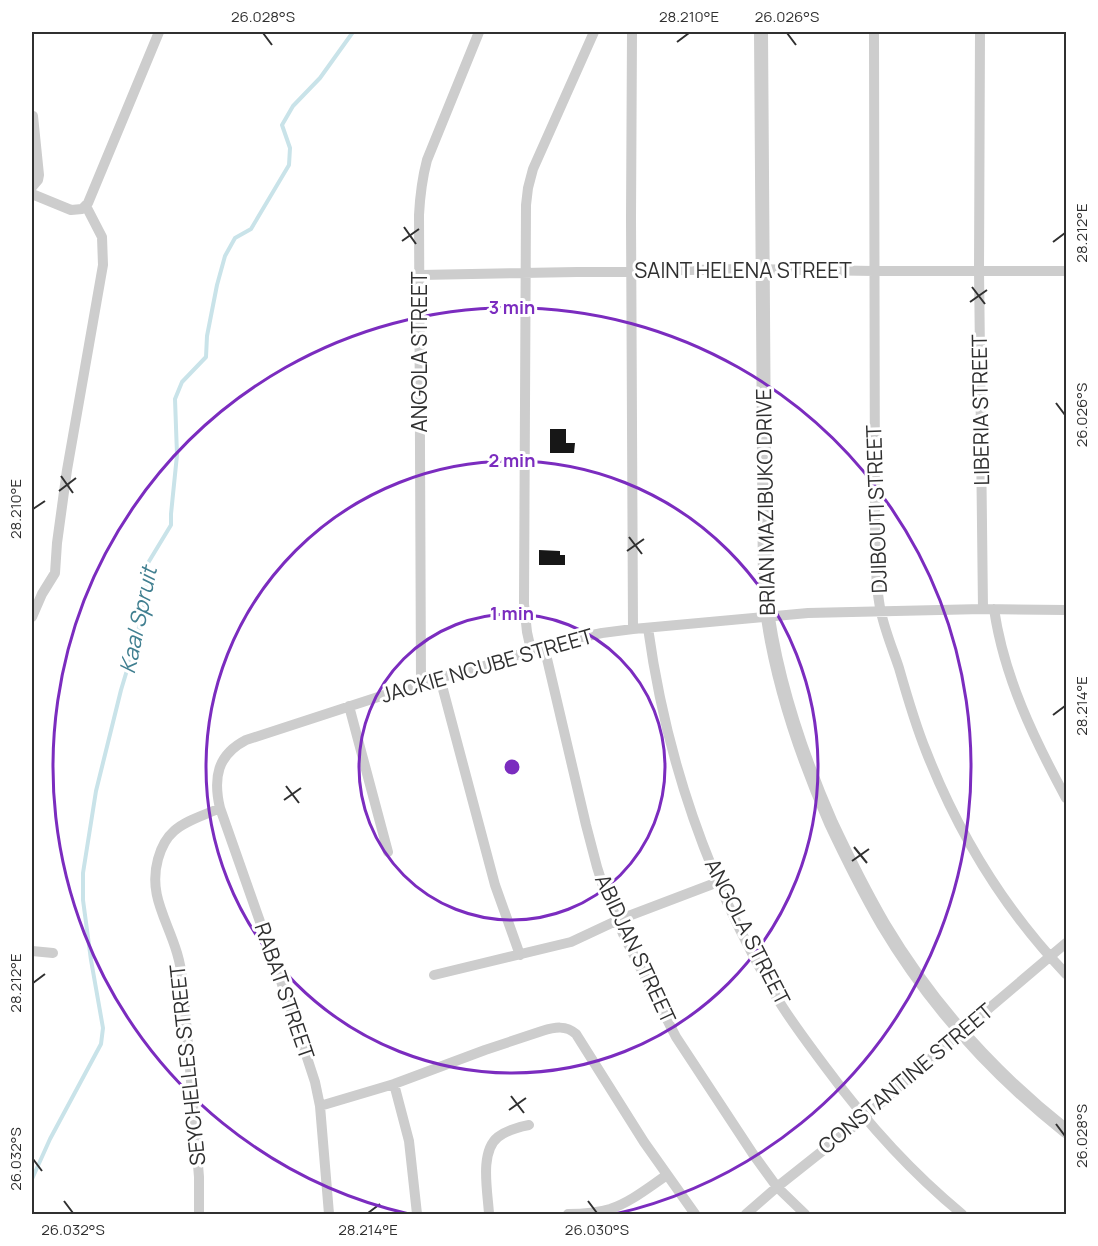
<svg xmlns="http://www.w3.org/2000/svg" width="1098" height="1246" viewBox="0 0 1098 1246" font-family="Manrope,sans-serif">
	<style>
		.lines { fill: none; stroke-linecap: round; stroke-linejoin: round }
		.stream { stroke: #c9e3e9; stroke-width: 4 }
		.building { fill: #171717 }
		.minor { stroke: #cdcdcd; stroke-width: 10 }
		.tertiary { stroke: #cdcdcd; stroke-width: 14 }
		.ticks { fill: none; stroke: #303030; stroke-width: 2 }
		.ring { fill: none; stroke: #7b2cbf; stroke-width: 3 }
		.labels { text-anchor: middle; stroke-width: 6; stroke-linejoin: round; paint-order: stroke }
		.street-label { font-size: 21px; fill: #303030; stroke: #fff }
		.water-label { font-size: 22px; font-style: italic; fill: #407f90; stroke: #fff }
		.centre { fill: #7b2cbf; stroke: #fff; stroke-width: 3 }
		.ring-label { font-size: 18px; text-anchor: middle; font-weight: bold; fill: #7b2cbf; stroke: #fff; stroke-width: 6; stroke-linejoin: round; paint-order: stroke }
		.neatline { fill: none; stroke: #303030; stroke-width: 2 }
		.ticks-label { font-size: 15px; text-anchor: middle; fill: #303030 }
	</style>
	<rect width="100%" height="100%" fill="#fff"/>
	<g class="lines">
		<!-- stream -->
		<path class="stream" d="M 32,1179 L 50,1139 L 101,1044 L 103,1028 L 91,960 L 83,900 L 83,873 L 96,791 L 121,690 L 137,637 L 146,593 L 148,563 L 171,525 L 171,514 L 177,455 L 175,399 L 182,382 L 206,357 L 207,336 L 217,285 L 225,256 L 235,238 L 251,229 L 289,165 L 290,148 L 282,125 L 293,106 L 320,78 L 353,32"/>
	</g>
	<!-- building -->
	<path class="building" d="M 550,429 L 566,429 L 566,443 L 575,443 L 574,453 L 550,453 Z
		M 539,550 L 560,551 L 560,555 L 565,555 L 565,565 L 539,565 Z"/>
	<g class="lines">
		<!-- minor -->
		<path class="minor" d="M 632,32 L 631,218 L 633,629
			M 874,32 L 875,530 C 876,556 875,586 881,612 C 885,631 893,650 899,668 C 907,696 915,724 926,751 C 958,833 1005,910 1066,974
			M 980,32 L 979,270 L 983,609
			M 32,187 L 38,180 L 39,175 L 33,116
			M 32,194 L 71,210 L 82,209 L 88,203 L 159,32
			M 420,275 L 744,269 L 874,271 L 1066,271
			M 994,609 C 1004,677 1034,739 1066,798
			M 32,617 L 42,594 L 55,573 L 57,543 L 67,470 L 103,265 L 102,237 L 86,206
			M 648,628 C 666,759 710,885 777,998 C 792,1023 810,1046 827,1069 C 866,1122 911,1172 962,1214
			M 544,646 L 586,825 L 597,867 L 604,889 L 624,936 L 676,1037 L 753,1154 L 777,1187 L 805,1214
			M 531,650 L 527,632 L 524,604 L 526,205 L 528,188 L 533,169 L 594,32
			M 440,678 L 495,885 L 520,955
			M 421,683 L 419,215 C 420,196 422,179 427,160 L 479,32
			M 349,706 L 388,852
			M 32,951 L 53,953
			M 434,975 L 571,942 L 618,920 L 718,882
			M 394,1084 L 409,1141 L 417,1214
			M 320,1106 L 394,1084 L 485,1050 L 542,1031 C 555,1027 566,1025 576,1034 L 644,1142 L 695,1214
			M 199,1214 L 199,1177 L 183,985 C 182,974 180,963 177,953 C 167,919 148,895 158,859 C 161,848 166,838 174,831 C 186,820 205,815 220,808
			M 329,1214 L 320,1106 L 315,1082 L 296,1024 L 220,808 C 213,778 217,755 246,740 L 421,683 L 495,663 L 544,646 L 563,641 L 602,633 L 633,629 L 808,613 L 983,609 L 1066,610
			M 489,1214 C 488,1193 479,1152 498,1137 C 507,1130 518,1127 529,1125
			M 568,1214 C 582,1214 597,1213 610,1209 C 631,1202 649,1187 667,1175
			M 746,1214 L 777,1187 L 864,1118 L 934,1055 L 1066,943"/>
		<!-- tertiary -->
		<path class="tertiary" d="M 761,32 L 765,596 C 774,675 799,750 831,823 C 847,857 864,891 883,924 C 930,1003 994,1074 1066,1131"/>
	</g>
	<!-- ticks -->
	<path class="ticks" d="M 263,33 L 272,45M 787,33 L 796,45M 677,42 L 689,33M 404,227 L 416,244M 402,241 L 419,229M 1053,242 L 1065,233M 972,287 L 985,304M 970,302 L 987,290M 1056,403 L 1065,415M 61,476 L 73,493M 59,491 L 76,478M 33,509 L 45,501M 629,537 L 642,554M 627,551 L 644,539M 1053,715 L 1065,706M 286,786 L 299,803M 284,800 L 301,788M 854,847 L 867,863M 852,861 L 869,849M 33,983 L 45,974M 511,1096 L 524,1113M 509,1110 L 526,1098M 1056,1124 L 1065,1136M 33,1159 L 42,1171M 64,1201 L 73,1213M 588,1201 L 597,1213M 368,1213 L 380,1204"/>
	<!-- distance rings -->
	<g class="ring">
		<circle cx="512" cy="767" r="153"/>
		<circle cx="512" cy="767" r="306"/>
		<path d="M409 1214A459 459 0 1 1 615 1214"/>
	</g>
	<g class="labels">
		<!-- street labels -->
		<g class="street-label">
			<text x="743" y="278">SAINT HELENA STREET</text>
			<text transform="translate(420 352) rotate(-90)" y="7">ANGOLA STREET</text>
			<text transform="translate(981 410) rotate(-91)" y="7">LIBERIA STREET</text>
			<text transform="translate(766 502) rotate(-91)" y="7">BRIAN MAZIBUKO DRIVE</text>
			<text transform="translate(877 509) rotate(-92)" y="7">DJIBOUTI STREET</text>
			<text transform="translate(487 666) rotate(-16)" y="7">JACKIE NCUBE STREET</text>
			<text transform="translate(747 932) rotate(63)" y="7">ANGOLA STREET</text>
			<text transform="translate(635 949) rotate(65)" y="7">ABIDJAN STREET</text>
			<text transform="translate(284 991) rotate(71)" y="7">RABAT STREET</text>
			<text transform="translate(188 1065) rotate(-96)" y="7">SEYCHELLES STREET</text>
			<text transform="translate(906 1079) rotate(-40)" y="7">CONSTANTINE STREET</text>
		</g>
		<!-- water labels -->
		<g class="water-label">
			<text transform="translate(138 620) rotate(-78)" y="8">Kaal Spruit</text>
		</g>
	</g>
	<circle cx="512" cy="767" r="9" class="centre"/>
	<g class="ring-label">
		<text x="512" y="314">3 min</text>
		<text x="512" y="467">2 min</text>
		<text x="512" y="620">1 min</text>
	</g>
	<!-- border -->
	<rect width="1098" height="1246" fill="none" stroke="#ffffff" stroke-width="66"/>
	<rect x="33" y="33" width="1032" height="1180" class="neatline"/>
	<g class="ticks-label">
		<text x="263" y="22">26.028°S</text>
		<text x="689" y="22">28.210°E</text>
		<text x="787" y="22">26.026°S</text>
		<text transform="translate(1082 233) rotate(-90)" y="5">28.212°E</text>
		<text transform="translate(1082 415) rotate(-90)" y="5">26.026°S</text>
		<text transform="translate(16 509) rotate(-90)" y="5">28.210°E</text>
		<text transform="translate(1082 706) rotate(-90)" y="5">28.214°E</text>
		<text transform="translate(16 983) rotate(-90)" y="5">28.212°E</text>
		<text transform="translate(1082 1136) rotate(-90)" y="5">26.028°S</text>
		<text transform="translate(16 1159) rotate(-90)" y="5">26.032°S</text>
		<text x="73" y="1235">26.032°S</text>
		<text x="368" y="1235">28.214°E</text>
		<text x="597" y="1235">26.030°S</text>
	</g>
</svg>
